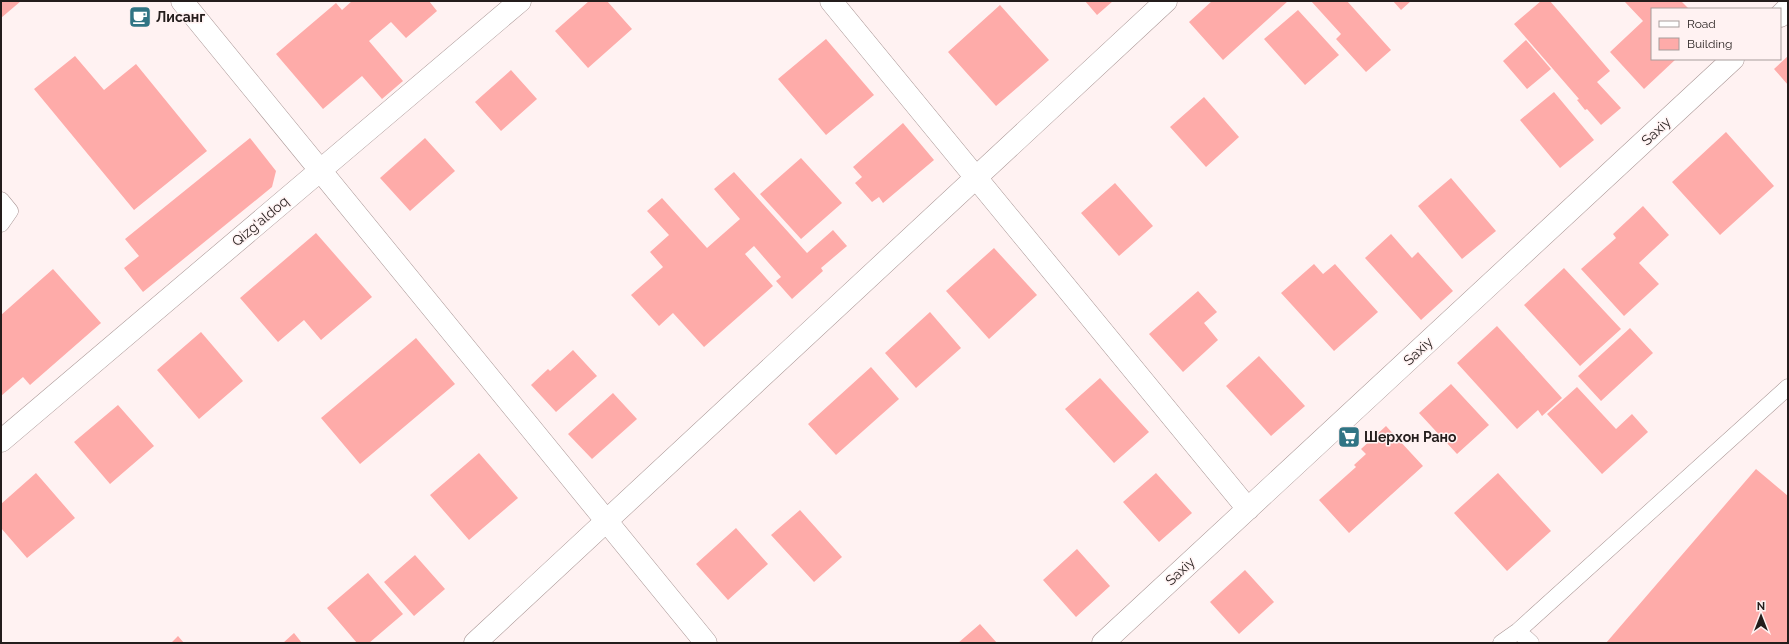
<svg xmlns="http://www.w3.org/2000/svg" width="1789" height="644" viewBox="0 0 1789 644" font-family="Raleway,sans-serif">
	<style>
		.building { fill: #feaba9 }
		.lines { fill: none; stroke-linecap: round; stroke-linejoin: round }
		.service-casing { stroke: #a99695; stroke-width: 17 }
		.minor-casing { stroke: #a99695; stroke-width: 23 }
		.service { stroke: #fff; stroke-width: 16 }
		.minor { stroke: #fff; stroke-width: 22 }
		.labels { text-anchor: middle; stroke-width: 3; stroke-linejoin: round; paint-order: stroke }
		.poi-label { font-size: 14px; font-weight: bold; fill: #241d1c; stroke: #fff2f2; text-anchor: start }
		.street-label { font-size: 14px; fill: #241d1c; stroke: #fff2f2 }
	</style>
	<rect width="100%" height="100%" fill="#fff2f2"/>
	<!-- building -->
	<path class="building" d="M 1,1 L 21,1 L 1,18 Z
		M 352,1 L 429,1 L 437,11 L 406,38 L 391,22 L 369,41 L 403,81 L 382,99 L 362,76 L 323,109 L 276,54 L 336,3 L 342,10 Z
		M 589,1 L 607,1 L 632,29 L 588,68 L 555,31 Z
		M 1085,1 L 1113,1 L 1097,15 Z
		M 1212,1 L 1288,1 L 1223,60 L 1189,22 Z
		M 1311,1 L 1347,1 L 1391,50 L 1366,72 L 1336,39 L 1341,34 Z
		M 1393,1 L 1411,1 L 1401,10 Z
		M 1541,1 L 1550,1 L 1610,71 L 1597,82 L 1621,108 L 1601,125 L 1587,109 L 1585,110 L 1577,100 L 1579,99 L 1514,24 Z
		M 1626,1 L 1681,1 L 1689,9 L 1652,9 L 1652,59 L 1676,59 L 1644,89 L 1610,52 L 1643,21 L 1625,2 Z
		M 1000,5 L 1049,60 L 996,106 L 948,52 Z
		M 1298,10 L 1339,55 L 1305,85 L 1264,39 Z
		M 826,39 L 874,95 L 826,135 L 778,79 Z
		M 1526,40 L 1551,69 L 1527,89 L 1503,61 Z
		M 75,56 L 104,90 L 136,64 L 207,151 L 134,210 L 34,89 Z
		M 1788,56 L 1788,85 L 1774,69 Z
		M 511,70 L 537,99 L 501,131 L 475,102 Z
		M 1554,92 L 1594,140 L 1560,168 L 1520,120 Z
		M 1204,97 L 1239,137 L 1206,167 L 1170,127 Z
		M 903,123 L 934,160 L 883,203 L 879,197 L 872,202 L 855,183 L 862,177 L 853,167 Z
		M 1726,132 L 1774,186 L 1720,235 L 1672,182 Z
		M 250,138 L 276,171 L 272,187 L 143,292 L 124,268 L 139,256 L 125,239 Z
		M 425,138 L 455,171 L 410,211 L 380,178 Z
		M 801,158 L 842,203 L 801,239 L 760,194 Z
		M 734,172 L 807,253 L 833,230 L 847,246 L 821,268 L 823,271 L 792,299 L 776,281 L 781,277 L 754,246 L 745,254 L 773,286 L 704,347 L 673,313 L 659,326 L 631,295 L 663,267 L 650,252 L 669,235 L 647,211 L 662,198 L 707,248 L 740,219 L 714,189 Z
		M 1451,178 L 1496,231 L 1462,259 L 1418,206 Z
		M 1115,183 L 1153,226 L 1119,256 L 1081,213 Z
		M 1643,206 L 1669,235 L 1639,263 L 1659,284 L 1624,316 L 1581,269 L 1616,238 L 1613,234 Z
		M 316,233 L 372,297 L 321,340 L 304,320 L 278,342 L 240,298 Z
		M 1391,234 L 1412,258 L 1418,252 L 1453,291 L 1421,320 L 1365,258 Z
		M 994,248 L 1037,295 L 989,339 L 946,291 Z
		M 1314,264 L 1323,274 L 1335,264 L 1378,312 L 1334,351 L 1281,293 Z
		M 1564,268 L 1621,329 L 1580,366 L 1524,305 Z
		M 53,269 L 101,323 L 30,385 L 23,377 L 1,396 L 1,315 Z
		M 1198,291 L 1217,312 L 1204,323 L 1218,340 L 1183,372 L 1149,334 Z
		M 930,312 L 961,348 L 916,388 L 885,353 Z
		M 1497,326 L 1562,398 L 1542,416 L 1538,410 L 1517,429 L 1457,363 Z
		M 1630,328 L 1653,353 L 1601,401 L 1578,376 Z
		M 201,332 L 243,381 L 199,419 L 157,370 Z
		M 416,338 L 455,384 L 360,464 L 321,418 Z
		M 573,350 L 597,376 L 556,412 L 531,385 L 548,369 L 550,371 Z
		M 1259,356 L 1305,406 L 1271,436 L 1226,386 Z
		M 871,367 L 899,399 L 836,455 L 808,424 Z
		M 1100,378 L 1149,432 L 1114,463 L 1065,409 Z
		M 1451,384 L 1489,425 L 1457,454 L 1419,413 Z
		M 1577,387 L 1616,429 L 1632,414 L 1648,432 L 1602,474 L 1547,414 Z
		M 613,393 L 637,419 L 592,459 L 568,434 Z
		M 118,405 L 154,446 L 110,484 L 74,442 Z
		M 1386,426 L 1423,466 L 1349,533 L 1319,500 L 1356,467 L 1354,465 L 1366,454 L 1361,449 Z
		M 479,453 L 518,498 L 469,540 L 430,495 Z
		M 1756,469 L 1788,496 L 1788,643 L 1606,643 Z
		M 36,473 L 75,518 L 27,558 L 1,528 L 1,504 Z
		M 1156,473 L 1192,513 L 1159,542 L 1123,502 Z
		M 1498,473 L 1551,531 L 1507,571 L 1454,513 Z
		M 800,510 L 842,557 L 814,582 L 771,535 Z
		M 736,528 L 768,564 L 728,600 L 696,564 Z
		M 1077,549 L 1110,586 L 1076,617 L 1043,580 Z
		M 415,555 L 445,589 L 414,616 L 384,582 Z
		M 1245,570 L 1274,602 L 1239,634 L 1210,602 Z
		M 368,573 L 403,614 L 369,643 L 357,643 L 327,608 Z
		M 980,624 L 997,643 L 958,643 Z
		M 294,633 L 302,643 L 283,643 Z
		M 178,636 L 184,643 L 171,643 Z"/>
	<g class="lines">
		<!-- service casing -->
		<g class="service-casing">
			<path id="service" d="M 1,200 L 10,211 L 1,224
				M 1518,631 L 1531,643
				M 1501,643 L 1518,631 L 1788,387"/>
		</g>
		<!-- minor casing -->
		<g class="minor-casing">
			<path id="minor" d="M 182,1 L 706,643
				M 831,1 L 1248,509
				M 1780,16 L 1788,8
				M 1,441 L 520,1
				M 475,643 L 1166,1
				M 1103,643 L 1733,59"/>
		</g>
		<!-- service -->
		<use href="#service" class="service"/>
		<!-- minor -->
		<use href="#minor" class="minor"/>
	</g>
	<!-- icons -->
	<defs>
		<g id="cafe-square" transform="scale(1.15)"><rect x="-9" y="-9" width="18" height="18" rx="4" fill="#307484" stroke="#fff2f2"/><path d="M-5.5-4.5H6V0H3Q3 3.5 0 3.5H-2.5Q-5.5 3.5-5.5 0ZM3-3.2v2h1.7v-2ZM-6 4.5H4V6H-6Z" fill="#fff"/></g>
		<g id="supermarket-square" transform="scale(1.15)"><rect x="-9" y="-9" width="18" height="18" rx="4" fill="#307484" stroke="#fff2f2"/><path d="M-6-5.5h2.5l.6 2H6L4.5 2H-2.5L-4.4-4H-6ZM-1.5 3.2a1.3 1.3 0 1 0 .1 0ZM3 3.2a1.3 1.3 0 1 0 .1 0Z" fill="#fff"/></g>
	</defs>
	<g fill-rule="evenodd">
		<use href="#cafe-square" x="140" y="17"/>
		<use href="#supermarket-square" x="1349" y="437"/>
	</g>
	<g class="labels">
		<!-- poi labels -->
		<g class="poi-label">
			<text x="156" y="22">Лисанг</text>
			<text x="1364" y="442">Шерхон Рано</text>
		</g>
		<!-- street labels -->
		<g class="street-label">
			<text transform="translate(1656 131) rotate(-43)" y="5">Saxiy</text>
			<text transform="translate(260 221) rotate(-40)" y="5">Qizg'aldoq</text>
			<text transform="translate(1418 351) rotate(-43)" y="5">Saxiy</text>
			<text transform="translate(1180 571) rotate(-43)" y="5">Saxiy</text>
		</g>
	</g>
	<!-- border -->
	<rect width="1789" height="644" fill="none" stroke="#241d1c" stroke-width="4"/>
	<!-- legend -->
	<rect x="1651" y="8" width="130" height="52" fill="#fff2f2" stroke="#a79d9c"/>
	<rect x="1659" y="21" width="20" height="6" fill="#ffffff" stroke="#a79d9c"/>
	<text x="1687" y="28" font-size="12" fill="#241d1c">Road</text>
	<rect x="1659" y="38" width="20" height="12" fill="#feaba9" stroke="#a79d9c"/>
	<text x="1687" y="48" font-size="12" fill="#241d1c">Building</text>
	<!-- north arrow -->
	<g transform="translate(1761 616)" stroke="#fff2f2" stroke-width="3" paint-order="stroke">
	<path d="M0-3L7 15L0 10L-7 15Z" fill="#241d1c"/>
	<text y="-6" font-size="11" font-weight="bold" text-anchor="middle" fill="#241d1c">N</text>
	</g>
</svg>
